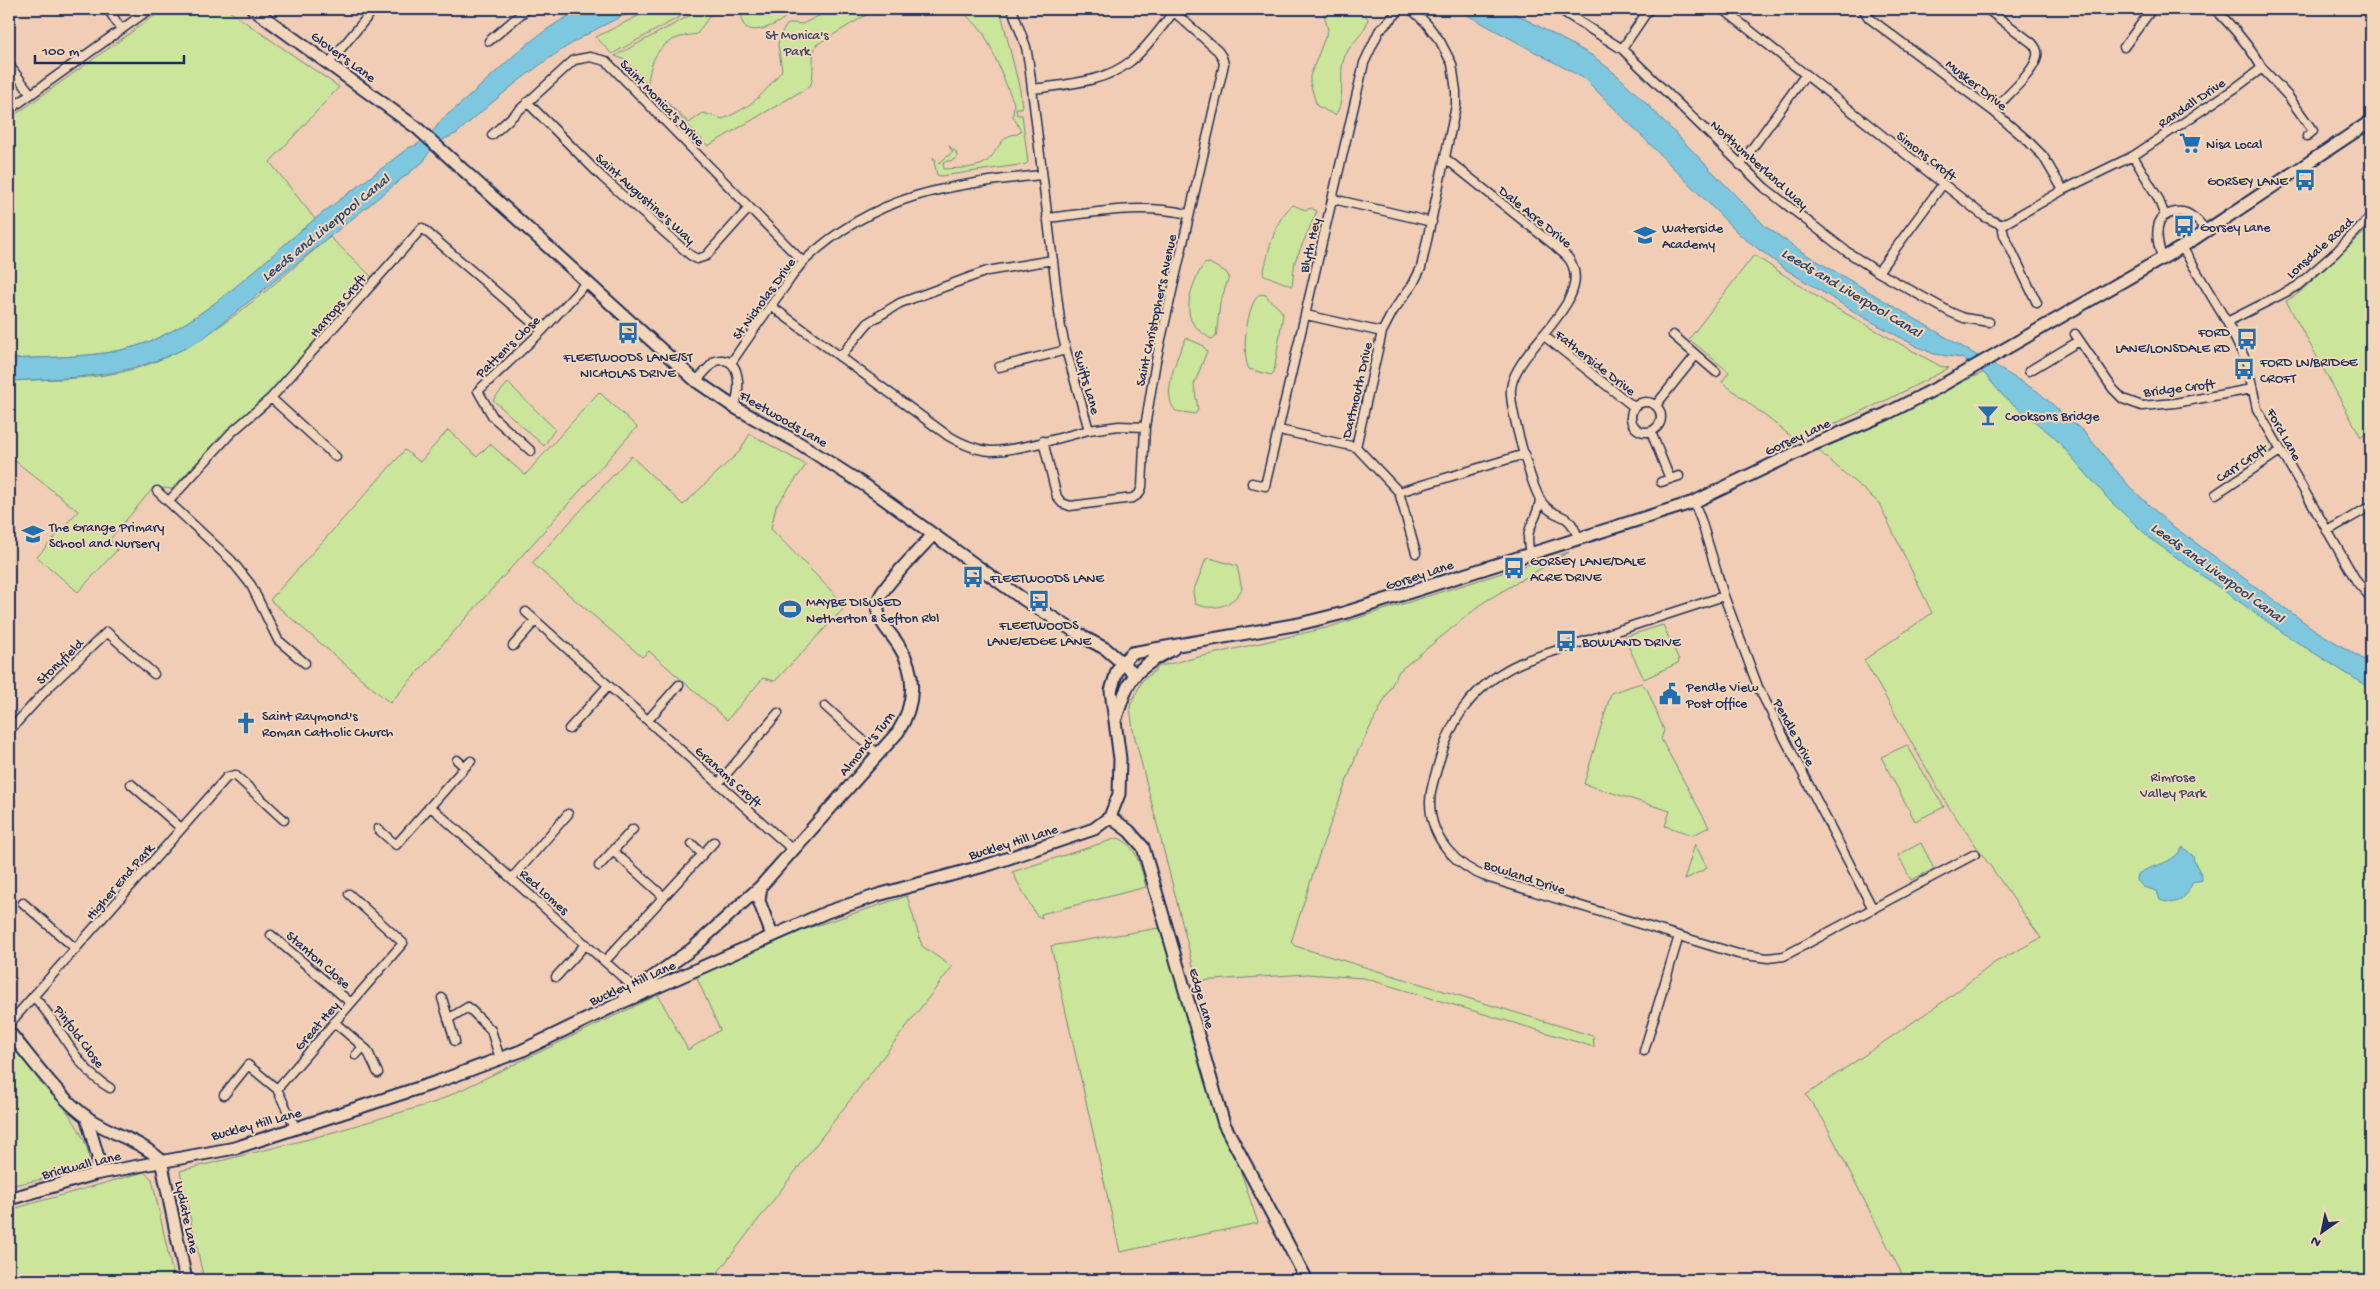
<svg xmlns="http://www.w3.org/2000/svg" width="2380" height="1289" viewBox="0 0 2380 1289" font-family="'Gochi Hand',sans-serif">
	<style>
		.green { fill: #cbe59b; stroke: #738a7c }
		.water { fill: #7ec8df; stroke: #568bab }
		.lines { fill: none; stroke-linecap: round; stroke-linejoin: round }
		.street-casing { stroke: #1b2f5e; stroke-width: 11 }
		.secondary-casing { stroke: #1b2f5e; stroke-width: 15 }
		.street { stroke: #f4d7ba; stroke-width: 8 }
		.secondary { stroke: #f4d7ba; stroke-width: 11 }
		.labels { text-anchor: middle; stroke-width: 4; stroke-linejoin: round; paint-order: stroke }
		.park-label { font-size: 14px; fill: #354a67; stroke: #f4d7ba }
		.street-label { font-size: 14px; fill: #1b2f5e; stroke: #f4d7ba }
		.poi-label { font-size: 14px; fill: #1b2f5e; stroke: #f4d7ba; text-anchor: start }
		.water-label { font-size: 15px; font-style: italic; fill: #2a4671; stroke: #f4d7ba }
	</style>
	<rect width="100%" height="100%" fill="#f0cdb4"/>
	<filter id="ink" filterUnits="userSpaceOnUse"><feTurbulence type="fractalNoise" baseFrequency=".02" numOctaves="2"/><feDisplacementMap in="SourceGraphic" scale="10" xChannelSelector="R" yChannelSelector="G"/><feConvolveMatrix kernelMatrix="1 2 1 2 8 2 1 2 1" color-interpolation-filters="sRGB"/></filter>
	<g filter="url(#ink)">
		<!-- green -->
		<path class="green" d="M 164,9 L 226,9 L 339,87 L 270,162 L 315,219 C 265,261 199,327 137,346 C 97,358 50,357 9,359 L 9,119 Z
			M 656,9 L 694,9 L 612,54 L 596,37 L 642,14 Z
			M 702,9 L 714,9 L 697,34 C 692,35 689,35 685,36 C 659,41 650,60 648,84 L 625,60 L 615,56 Z
			M 743,9 L 793,9 C 782,27 734,45 743,9 Z
			M 827,9 L 876,9 L 816,45 C 810,58 816,73 810,86 L 708,146 L 658,94 L 689,123 L 703,113 L 723,119 C 754,105 762,96 782,70 L 778,45 L 780,35 L 787,25 L 792,23 L 802,24 L 823,14 Z
			M 962,9 L 1000,9 L 1020,90 L 1022,108 L 1016,108 L 1017,115 L 1022,115 L 1028,162 L 1026,164 L 941,176 L 937,175 L 933,157 L 939,163 L 953,152 L 948,145 L 956,152 L 957,156 L 954,160 L 943,162 L 944,169 C 955,168 970,169 980,165 C 998,159 997,134 1018,134 L 1021,131 L 1013,116 L 1014,103 L 1011,96 C 1002,75 994,52 983,32 C 977,23 967,19 962,9 Z
			M 1323,9 L 1362,9 L 1368,19 C 1365,36 1347,44 1343,62 C 1339,77 1346,102 1335,115 L 1317,106 L 1310,83 L 1310,76 L 1328,30 Z
			M 1293,205 L 1305,210 L 1311,208 L 1317,211 L 1295,261 L 1292,286 C 1289,285 1264,275 1263,274 C 1270,249 1273,221 1293,205 Z
			M 2371,226 L 2371,431 L 2361,437 L 2286,301 L 2299,293 Z
			M 330,237 L 372,277 L 268,397 L 228,429 L 172,489 L 154,487 L 110,539 L 117,550 L 78,592 L 37,557 L 78,511 L 9,456 L 9,381 C 46,379 85,380 122,372 C 201,355 269,287 330,237 Z
			M 1754,255 L 1825,302 L 1940,366 L 1949,368 L 1891,398 L 1797,441 L 1722,382 L 1729,372 L 1689,339 Z
			M 1209,263 L 1226,272 L 1229,277 L 1220,303 L 1216,337 L 1211,339 C 1204,334 1195,328 1191,320 C 1184,302 1195,278 1204,264 Z
			M 1260,294 L 1266,295 C 1271,304 1279,305 1283,314 L 1274,372 L 1271,375 L 1249,369 C 1241,355 1246,304 1260,294 Z
			M 1186,338 L 1202,345 L 1207,351 L 1194,385 L 1198,410 L 1195,414 L 1176,411 C 1160,396 1178,354 1186,338 Z
			M 1990,370 L 2117,490 L 2371,677 L 2371,1280 L 1905,1280 L 1823,1119 L 1806,1095 L 1947,999 L 1994,963 L 2041,938 L 1948,806 L 1864,660 L 1932,613 L 1879,503 L 1812,445 Z
			M 508,383 L 555,429 L 544,446 L 493,400 Z
			M 599,392 L 637,427 L 390,703 L 270,600 L 405,450 L 420,462 L 448,430 L 477,457 L 490,444 L 525,475 Z
			M 750,434 L 806,465 L 776,506 L 771,529 L 846,606 L 775,681 L 763,678 L 727,720 L 649,651 L 642,657 L 532,563 L 631,456 L 683,505 L 739,452 Z
			M 1569,552 L 1484,602 L 1399,671 L 1358,751 L 1322,846 L 1291,942 L 1295,946 L 1593,1036 L 1594,1047 L 1364,978 L 1307,974 L 1197,981 L 1133,730 L 1130,706 L 1142,681 L 1160,666 L 1326,628 Z
			M 1210,558 L 1237,566 L 1242,589 C 1231,607 1214,611 1195,604 L 1193,592 L 1206,559 Z
			M 1663,625 L 1679,660 L 1678,663 L 1644,679 L 1624,637 Z
			M 1641,683 L 1647,689 L 1664,730 L 1661,739 L 1709,827 L 1693,835 L 1665,826 L 1670,811 L 1584,784 L 1611,693 Z
			M 1907,745 L 1944,807 L 1915,821 L 1881,757 Z
			M 1118,838 C 1137,845 1141,868 1146,887 L 1041,914 L 1042,918 L 1036,915 L 1012,872 Z
			M 1921,843 L 1934,869 L 1911,880 L 1898,855 Z
			M 1695,844 L 1707,868 L 1684,880 Z
			M 907,896 L 922,946 L 952,967 L 712,1280 L 204,1280 L 180,1171 L 313,1138 L 436,1102 L 658,995 L 688,1050 L 720,1030 L 696,976 L 806,929 Z
			M 1159,928 L 1258,1223 L 1120,1252 L 1051,946 Z
			M 9,1044 C 32,1069 88,1126 89,1159 C 68,1177 35,1180 9,1186 Z
			M 144,1172 L 152,1179 L 174,1280 L 9,1280 L 9,1210 Z"/>
		<!-- water -->
		<path class="water" d="M 583,9 L 639,9 C 569,37 512,84 456,134 C 442,139 430,147 424,161 L 201,340 C 133,378 84,377 9,381 L 9,359 C 50,357 97,358 137,346 C 203,325 261,262 315,219 C 345,195 378,172 408,148 C 422,145 434,131 442,119 C 489,83 528,33 583,9 Z
			M 1456,9 L 1507,9 L 1593,56 L 1618,76 L 1652,109 L 1765,226 L 1802,252 L 2037,391 L 2084,432 L 2129,486 L 2167,522 L 2315,630 L 2371,664 L 2371,689 L 2292,639 L 2152,540 L 2111,502 L 2054,437 L 2004,397 L 1983,372 L 1961,358 L 1934,354 L 1916,346 L 1863,317 L 1785,269 L 1740,235 L 1585,79 Z
			M 2183,847 L 2193,856 C 2194,865 2202,871 2202,880 L 2193,882 C 2185,898 2180,907 2160,900 L 2157,891 L 2143,887 L 2137,880 L 2138,874 C 2157,862 2169,867 2183,847 Z"/>
		<g class="lines">
			<!-- street casing -->
			<g class="street-casing">
				<path id="street" d="M 108,9 L 121,29
					M 1559,9 L 1622,49 L 1765,188 L 1846,251 L 1878,272 L 1950,312 L 1964,318 L 1989,322
					M 1723,9 L 1985,217 L 2002,225 L 2063,190 L 2133,156 L 2234,89 L 2262,68 C 2249,45 2233,27 2215,9
					M 1866,9 L 1865,12 L 1869,18 L 1993,111 L 2027,140 L 2043,156 L 2063,190
					M 1987,9 L 2032,43 C 2036,47 2038,51 2037,56 C 2035,72 2004,98 1993,111
					M 489,41 L 527,9
					M 2124,47 L 2152,9
					M 1622,49 L 1649,9
					M 329,63 L 374,9
					M 9,65 L 31,94
					M 2262,68 L 2288,96 L 2313,131 L 2307,136
					M 1033,89 C 1067,84 1103,83 1131,61 C 1148,47 1162,26 1176,9
					M 527,102 L 602,177 L 690,255 L 697,259 L 706,256 L 749,208
					M 9,110 L 150,9
					M 492,135 L 574,60 L 590,57 L 606,61 L 803,262
					M 2133,156 L 2158,198 L 2165,216
					M 1445,158 L 1555,246 C 1559,250 1565,254 1569,259 C 1597,300 1516,348 1511,388 C 1509,406 1532,492 1544,505 C 1559,521 1569,510 1578,538
					M 1740,165 L 1806,74
					M 1333,199 L 1432,222
					M 1047,218 C 1094,213 1141,203 1188,214
					M 2002,225 L 2004,235 L 2037,303
					M 2182,247 L 2227,322 L 2247,363 L 2257,409 L 2357,582 L 2371,598
					M 2162,258 C 2159,248 2155,234 2159,223 C 2163,212 2181,209 2190,215 C 2197,219 2202,225 2207,232
					M 1878,272 L 1943,184
					M 771,306 L 947,435 C 960,443 975,450 991,451 C 1016,451 1063,437 1089,430 L 1066,350 L 1061,328 L 1029,64 L 1026,47 L 1012,9
					M 1306,315 L 1382,332
					M 2227,322 L 2296,287 L 2336,252 L 2371,216
					M 2075,334 L 2113,389 L 2123,399 L 2142,406 L 2175,403 L 2252,389
					M 1543,335 L 1634,407
					M 1673,335 L 1716,372
					M 840,357 L 869,322 L 900,303 L 987,271 L 1053,260
					M 731,363 C 748,338 765,313 783,289 C 790,280 796,269 804,261 C 876,193 948,185 1041,175
					M 999,367 L 1066,350
					M 2029,371 L 2079,341
					M 696,381 L 715,361 C 742,353 741,392 734,407
					M 271,398 L 336,457
					M1631 417a15 15 0 1 1 30 0a15 15 0 1 1-30 0Z
					M 1656,405 L 1696,355
					M 1089,430 L 1119,426 L 1145,427
					M 1279,430 L 1356,447
					M 1651,432 L 1670,479
					M 1043,441 L 1057,497 L 1062,503 L 1070,506 L 1133,498 L 1139,494 L 1142,487 L 1145,427 L 1156,361 L 1224,64 L 1222,57 L 1218,51 L 1174,12
					M 1356,447 L 1382,332 L 1393,311 L 1413,284 L 1421,268 L 1456,106 L 1456,91 L 1452,64 L 1440,41 L 1426,23 L 1411,9
					M 1356,447 L 1399,492 L 1416,553
					M 531,451 L 493,417 L 478,391 L 542,331 L 587,282
					M 1661,482 L 1679,476
					M 1252,483 L 1265,486 L 1364,63 L 1379,31 L 1401,9
					M 157,491 L 231,560 L 251,585 L 278,640 L 305,663
					M 1399,492 L 1525,454
					M 2216,494 L 2280,451
					M 169,501 L 231,433 L 271,398 L 422,228 L 542,331
					M 1694,502 L 1701,520 L 1724,596 L 1758,687 L 1873,909
					M 2327,531 L 2371,506
					M 1530,553 C 1523,526 1537,524 1540,500
					M 1724,596 L 1530,659 C 1503,669 1480,686 1463,709 C 1451,726 1444,744 1438,765 C 1435,777 1430,789 1430,802 C 1430,838 1456,867 1489,878 L 1738,954 L 1768,958 L 1784,956 L 1975,854
					M 526,612 L 793,850
					M 513,646 L 535,621
					M 825,706 L 878,754
					M 648,720 L 679,685
					M 569,729 L 608,686
					M 9,731 L 49,687 L 107,632 L 154,674
					M 457,760 L 465,767 L 471,761
					M 131,784 L 181,828
					M 718,784 L 778,713
					M 431,807 L 639,992
					M 378,829 L 396,845 L 465,767
					M 692,844 L 702,854
					M 613,851 L 663,896
					M 599,866 L 633,829
					M 512,878 L 568,814
					M 23,903 L 76,949
					M 271,935 L 351,1003
					M 605,961 L 714,842
					M 556,977 L 586,944
					M 33,996 C 62,1025 73,1067 110,1088
					M 442,998 L 455,1041
					M 448,1019 L 468,1007 L 491,1030 L 500,1059
					M 334,1022 L 367,1050 L 378,1073
					M 9,1024 L 227,777 L 235,775 L 284,820
					M 1644,1051 L 1679,936
					M 356,1055 L 363,1047
					M 224,1095 L 248,1065 L 277,1089
					M 296,1129 L 277,1089 L 403,943 L 349,894"/>
			</g>
			<!-- secondary casing -->
			<g class="secondary-casing">
				<path id="secondary" d="M 253,9 L 417,128 L 696,381 L 734,407 L 799,443 L 866,486 L 1020,597 L 1087,639 L 1106,649 L 1135,674
					M 2368,9 L 2371,11
					M 1116,718 C 1129,677 1134,669 1173,649
					M 1110,817 L 1129,831 L 1143,847 L 1224,1124 L 1307,1280
					M 772,935 L 759,901 L 761,886 L 898,732 C 915,705 917,673 899,646 C 890,631 873,619 879,599 C 882,587 923,546 933,535
					M 625,997 L 692,949 L 761,886
					M 9,1032 C 33,1060 57,1096 88,1118 C 112,1135 138,1139 161,1160
					M 86,1116 L 98,1157 L 95,1174
					M 161,1160 L 186,1280
					M 9,1199 L 95,1174 L 235,1148 L 434,1083 L 521,1051 L 614,1006 L 827,912 L 878,895 L 991,864 L 1094,829 L 1110,817 L 1119,794 L 1120,759 L 1111,691 L 1117,671 L 1123,662 L 1132,653 L 1299,624 L 1344,613 L 1694,502 L 1812,445 L 1886,414 L 1939,387 L 2182,247 L 2371,121"/>
			</g>
			<!-- street -->
			<use href="#street" class="street"/>
			<!-- secondary -->
			<use href="#secondary" class="secondary"/>
		</g>
	</g>
	<!-- icons -->
	<defs>
		<g id="supermarket-bare" transform="scale(1.725)"><path d="M-6-5.5h2.5l.6 2H6L4.5 2H-2.5L-4.4-4H-6ZM-1.5 3.2a1.3 1.3 0 1 0 .1 0ZM3 3.2a1.3 1.3 0 1 0 .1 0Z" fill="#1f6fb2" stroke="#f4d7ba" stroke-width="2.5" paint-order="stroke"/></g>
		<g id="bus-bare" transform="scale(1.725)"><path d="M-5-6H5V4H4V6H2V4H-2V6H-4V4H-5ZM-3.5-4V0h7V-4ZM-3.5 1.2v1.5H-2V1.2ZM2 1.2v1.5H3.5V1.2Z" fill="#1f6fb2" stroke="#f4d7ba" stroke-width="2.5" paint-order="stroke"/></g>
		<g id="school-bare" transform="scale(1.725)"><path d="M0-5L7-2L0 1L-7-2ZM-4 1L0 2.5L4 1V4Q0 6-4 4Z" fill="#1f6fb2" stroke="#f4d7ba" stroke-width="2.5" paint-order="stroke"/></g>
		<g id="bar-bare" transform="scale(1.725)"><path d="M-6-5H6L.8 .8V4.5H3.5V6h-7V4.5H-.8V.8Z" fill="#1f6fb2" stroke="#f4d7ba" stroke-width="2.5" paint-order="stroke"/></g>
		<g id="stadium-bare" transform="scale(1.725)"><path d="M0-5a6.5 5 0 1 0 0 10a6.5 5 0 1 0 0-10ZM-3.5-1.8h7v3.6h-7Z" fill="#1f6fb2" stroke="#f4d7ba" stroke-width="2.5" paint-order="stroke"/></g>
		<g id="civic-bare" transform="scale(1.725)"><path d="M-.6-6.5H3V-4.5H.6V-3L4-1V1h2V6H-6V1h2V-1L-.6-3ZM-1.2 2.5V6h2.4V2.5Z" fill="#1f6fb2" stroke="#f4d7ba" stroke-width="2.5" paint-order="stroke"/></g>
		<g id="church-bare" transform="scale(1.725)"><path d="M-1.2-6h2.4v3.5h3.3v2.4h-3.3V6h-2.4V-.1h-3.3v-2.4h3.3Z" fill="#1f6fb2" stroke="#f4d7ba" stroke-width="2.5" paint-order="stroke"/></g>
	</defs>
	<g fill-rule="evenodd">
		<use href="#supermarket-bare" x="2190" y="143"/>
		<use href="#bus-bare" x="2305" y="180"/>
		<use href="#bus-bare" x="2184" y="226"/>
		<use href="#school-bare" x="1645" y="235"/>
		<use href="#bus-bare" x="628" y="333"/>
		<use href="#bus-bare" x="2247" y="339"/>
		<use href="#bus-bare" x="2244" y="369"/>
		<use href="#bar-bare" x="1988" y="415"/>
		<use href="#school-bare" x="33" y="534"/>
		<use href="#bus-bare" x="1514" y="568"/>
		<use href="#bus-bare" x="973" y="577"/>
		<use href="#bus-bare" x="1039" y="601"/>
		<use href="#stadium-bare" x="790" y="609"/>
		<use href="#bus-bare" x="1566" y="641"/>
		<use href="#civic-bare" x="1670" y="694"/>
		<use href="#church-bare" x="246" y="723"/>
	</g>
	<g class="labels">
		<!-- park labels -->
		<g class="park-label">
			<text x="797" y="39">St Monica's<tspan x="797" dy="16">Park</tspan></text>
			<text x="2173" y="781">Rimrose<tspan x="2173" dy="16">Valley Park</tspan></text>
		</g>
		<!-- street labels -->
		<g class="street-label">
			<text transform="translate(344 56) rotate(36)" y="5">Glover's Lane</text>
			<text transform="translate(1977 84) rotate(38)" y="5">Musker Drive</text>
			<text transform="translate(663 102) rotate(46)" y="5">Saint Monica's Drive</text>
			<text transform="translate(2191 102) rotate(-34)" y="5">Randall Drive</text>
			<text transform="translate(1927 155) rotate(38)" y="5">Simons Croft</text>
			<text transform="translate(1760 164) rotate(42)" y="5">Northumberland Way</text>
			<text transform="translate(646 198) rotate(42)" y="5">Saint Augustine's Way</text>
			<text transform="translate(1536 216) rotate(39)" y="5">Dale Acre Drive</text>
			<text transform="translate(1309 245) rotate(-77)" y="5">Blyth Hey</text>
			<text transform="translate(2319 247) rotate(-42)" y="5">Lonsdale Road</text>
			<text transform="translate(763 298) rotate(-54)" y="5">St Nicholas Drive</text>
			<text transform="translate(337 305) rotate(-49)" y="5">Harrops Croft</text>
			<text transform="translate(1155 310) rotate(-78)" y="5">Saint Christopher's Avenue</text>
			<text transform="translate(507 346) rotate(-44)" y="5">Patten's Close</text>
			<text transform="translate(1596 362) rotate(38)" y="5">Fatherside Drive</text>
			<text transform="translate(1088 382) rotate(74)" y="5">Swifts Lane</text>
			<text transform="translate(2179 387) rotate(-7)" y="5">Bridge Croft</text>
			<text transform="translate(1356 390) rotate(-77)" y="5">Dartmouth Drive</text>
			<text transform="translate(784 418) rotate(30)" y="5">Fleetwoods Lane</text>
			<text transform="translate(2285 434) rotate(61)" y="5">Ford Lane</text>
			<text transform="translate(1797 436) rotate(-25)" y="5">Gorsey Lane</text>
			<text transform="translate(2241 462) rotate(-34)" y="5">Carr Croft</text>
			<text transform="translate(1419 574) rotate(-18)" y="5">Gorsey Lane</text>
			<text transform="translate(59 661) rotate(-44)" y="5">Stonyfield</text>
			<text transform="translate(1795 732) rotate(62)" y="5">Pendle Drive</text>
			<text transform="translate(866 743) rotate(-50)" y="5">Almond's Turn</text>
			<text transform="translate(729 776) rotate(42)" y="5">Granams Croft</text>
			<text transform="translate(1013 841) rotate(-17)" y="5">Buckley Hill Lane</text>
			<text transform="translate(1525 876) rotate(18)" y="5">Bowland Drive</text>
			<text transform="translate(119 881) rotate(-49)" y="5">Higher End Park</text>
			<text transform="translate(545 891) rotate(42)" y="5">Red Lomes</text>
			<text transform="translate(319 959) rotate(41)" y="5">Stanton Close</text>
			<text transform="translate(632 982) rotate(-24)" y="5">Buckley Hill Lane</text>
			<text transform="translate(1203 998) rotate(74)" y="5">Edge Lane</text>
			<text transform="translate(316 1025) rotate(-49)" y="5">Great Hey</text>
			<text transform="translate(80 1036) rotate(53)" y="5">Pinfold Close</text>
			<text transform="translate(256 1123) rotate(-15)" y="5">Buckley Hill Lane</text>
			<text transform="translate(81 1164) rotate(-14)" y="5">Brickwall Lane</text>
			<text transform="translate(188 1217) rotate(78)" y="5">Lydiate Lane</text>
		</g>
		<!-- poi labels -->
		<g class="poi-label">
			<text x="2206" y="148">Nisa Local</text>
			<text x="2288" y="185" text-anchor="end">GORSEY LANE</text>
			<text x="2200" y="231">Gorsey Lane</text>
			<text x="1662" y="232">Waterside<tspan x="1662" dy="16">Academy</tspan></text>
			<text x="2230" y="336" text-anchor="end">FORD<tspan x="2230" dy="16">LANE/LONSDALE RD</tspan></text>
			<text x="628" y="361" text-anchor="middle">FLEETWOODS LANE/ST<tspan x="628" dy="16">NICHOLAS DRIVE</tspan></text>
			<text x="2260" y="366">FORD LN/BRIDGE<tspan x="2260" dy="16">CROFT</tspan></text>
			<text x="2005" y="420">Cooksons Bridge</text>
			<text x="49" y="531">The Grange Primary<tspan x="49" dy="16">School and Nursery</tspan></text>
			<text x="1530" y="565">GORSEY LANE/DALE<tspan x="1530" dy="16">ACRE DRIVE</tspan></text>
			<text x="990" y="582">FLEETWOODS LANE</text>
			<text x="806" y="606">MAYBE DISUSED<tspan x="806" dy="16">Netherton &amp; Sefton Rbl</tspan></text>
			<text x="1039" y="629" text-anchor="middle">FLEETWOODS<tspan x="1039" dy="16">LANE/EDGE LANE</tspan></text>
			<text x="1582" y="646">BOWLAND DRIVE</text>
			<text x="1686" y="691">Pendle View<tspan x="1686" dy="16">Post Office</tspan></text>
			<text x="262" y="720">Saint Raymond's<tspan x="262" dy="16">Roman Catholic Church</tspan></text>
		</g>
		<!-- water labels -->
		<g class="water-label">
			<text transform="translate(325 227) rotate(-39)" y="5">Leeds and Liverpool Canal</text>
			<text transform="translate(1852 292) rotate(31)" y="5">Leeds and Liverpool Canal</text>
			<text transform="translate(2218 572) rotate(36)" y="5">Leeds and Liverpool Canal</text>
		</g>
	</g>
	<!-- margin -->
	<rect width="2380" height="1289" fill="none" stroke="#f4d7ba" stroke-width="30"/>
	<rect x="15" y="15" width="2350" height="1259" fill="none" stroke="#1b2f5e" stroke-width="2" filter="url(#ink)"/>
	<!-- north arrow -->
	<g transform="translate(2322 1232) rotate(213)" stroke="#f4d7ba" stroke-width="4" paint-order="stroke">
	<path d="M0-4L9 19L0 12L-9 19Z" fill="#1b2f5e"/>
	<text y="-8" font-size="14" font-weight="bold" text-anchor="middle" fill="#1b2f5e">N</text>
	</g>
	<!-- scale -->
	<path d="M35 55v8h149v-8" fill="none" stroke="#1b2f5e" stroke-width="2.5"/>
	<text x="42" y="55" font-size="15" fill="#1b2f5e" stroke="#f4d7ba" stroke-width="4" paint-order="stroke">100 m</text>
</svg>
